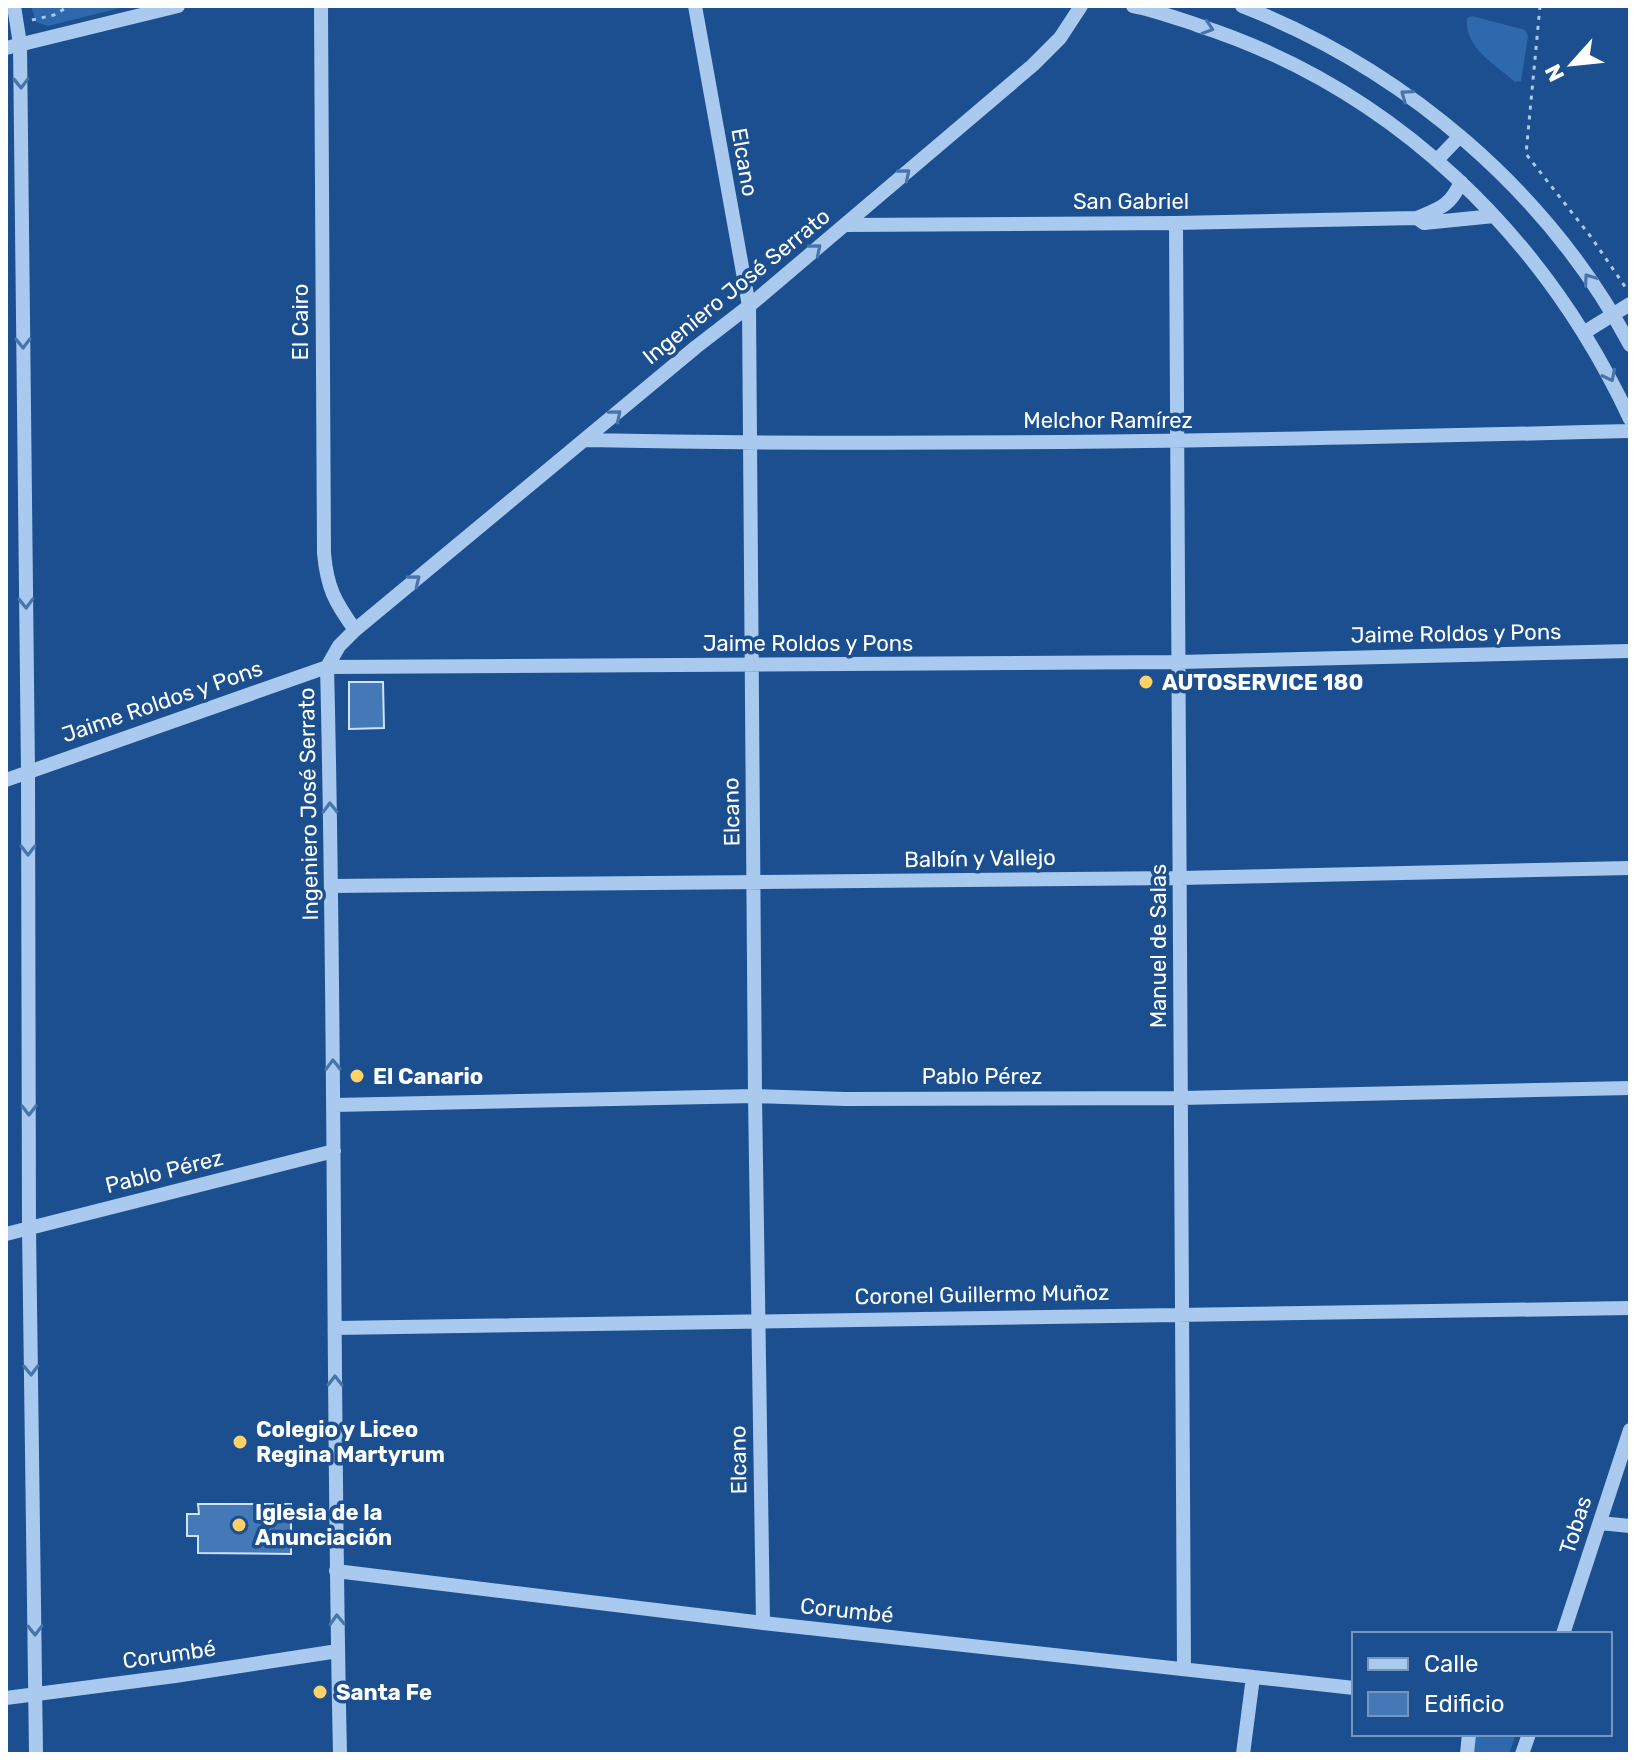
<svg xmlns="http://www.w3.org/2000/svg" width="1636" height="1760" viewBox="0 0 1636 1760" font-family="Rubik,sans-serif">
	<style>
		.green { fill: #2e69ad }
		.building { fill: #4478b7; stroke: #cfe3fa; stroke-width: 2 }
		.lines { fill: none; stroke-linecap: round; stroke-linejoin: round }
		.path { stroke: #a9c9ee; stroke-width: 3; stroke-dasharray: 4 6; stroke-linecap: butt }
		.minor { stroke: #a9c9ee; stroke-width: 14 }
		.oneway { stroke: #4674ac }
		.poi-dot { fill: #ffd166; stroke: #1b4f8f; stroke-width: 3 }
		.labels { text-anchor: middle; stroke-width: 7; stroke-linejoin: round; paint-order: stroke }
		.street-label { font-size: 22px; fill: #fff; stroke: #1b4f8f }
		.poi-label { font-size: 22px; font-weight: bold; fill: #fff; stroke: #1b4f8f; text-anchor: start }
	</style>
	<rect width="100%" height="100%" fill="#1b4f8f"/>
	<!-- green -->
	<path class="green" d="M 31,6 L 128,6 L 48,26 L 36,22 Z
		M 1472,16 L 1525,30 L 1528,36 L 1521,81 L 1515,82 C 1495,64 1464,48 1467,18 Z
		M 1475,1734 L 1516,1734 L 1509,1754 L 1474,1754 Z"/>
	<!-- building -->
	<path class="building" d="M 349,682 L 383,682 L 384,728 L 349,729 Z
		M 198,1504 L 291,1504 L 291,1554 L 198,1553 L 198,1536 L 187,1536 L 187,1514 L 199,1514 Z"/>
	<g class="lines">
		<!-- path -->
		<path class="path" d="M 1540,6 L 1526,154 L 1591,237 L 1626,288
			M 32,20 L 54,15 L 69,6"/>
		<!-- minor -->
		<path class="minor" d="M 14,6 L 20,44 L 28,772 L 29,1228 L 36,1754
			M 321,6 L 324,553 C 327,588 335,602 355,630
			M 695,6 L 749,306 L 755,1096 L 763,1623
			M 1133,6 C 1155,10 1176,18 1197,25 C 1393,88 1544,235 1630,419
			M 1242,6 C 1404,69 1548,191 1630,345
			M 6,48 L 178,6
			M 1437,160 L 1460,136
			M 1417,218 L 1424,223 L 1494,216
			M 1176,223 L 1184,1669
			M 846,225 L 1176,223 L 1417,218 C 1441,208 1450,206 1461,182
			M 1585,332 L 1630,304
			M 586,440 C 934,447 1282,440 1630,431
			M 6,780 L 327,667 L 1179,662 L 1630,651
			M 331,886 L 1180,878 L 1630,868
			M 334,1105 L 755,1096 L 845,1099 L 1181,1098 L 1630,1088
			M 6,1234 L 334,1151
			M 335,1328 L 1630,1308
			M 1600,1523 L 1630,1526
			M 336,1571 L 763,1623 L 1354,1688
			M 1563,1634 L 1630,1430
			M 6,1698 L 175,1676 L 338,1651
			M 340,1754 C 332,1392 336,1029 327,667 L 339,646 L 355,630 L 696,347 L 749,306 L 1033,65 L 1060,38 L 1081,6
			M 1243,1754 L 1253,1677
			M 1467,1754 L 1469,1734
			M 1522,1754 L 1529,1734"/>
	</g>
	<!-- one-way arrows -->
	<defs><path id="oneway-chevron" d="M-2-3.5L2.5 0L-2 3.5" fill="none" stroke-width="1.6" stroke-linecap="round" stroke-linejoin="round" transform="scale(2)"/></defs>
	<g class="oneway">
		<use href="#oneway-chevron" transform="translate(1208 28) rotate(18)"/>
		<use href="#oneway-chevron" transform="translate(21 83) rotate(89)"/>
		<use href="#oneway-chevron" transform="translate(1406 95) rotate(-144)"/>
		<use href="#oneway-chevron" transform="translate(905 174) rotate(-40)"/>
		<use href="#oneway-chevron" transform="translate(816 249) rotate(-40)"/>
		<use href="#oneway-chevron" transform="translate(1589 279) rotate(-125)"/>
		<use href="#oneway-chevron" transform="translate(23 343) rotate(89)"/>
		<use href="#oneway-chevron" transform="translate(1610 376) rotate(63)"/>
		<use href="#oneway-chevron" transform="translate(616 415) rotate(-40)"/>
		<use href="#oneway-chevron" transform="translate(415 580) rotate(-39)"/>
		<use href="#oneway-chevron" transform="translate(26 603) rotate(89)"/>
		<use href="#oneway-chevron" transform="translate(330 808) rotate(-91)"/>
		<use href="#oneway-chevron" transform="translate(28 850) rotate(90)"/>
		<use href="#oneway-chevron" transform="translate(333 1065) rotate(-91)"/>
		<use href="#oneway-chevron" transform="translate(29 1110) rotate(90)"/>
		<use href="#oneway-chevron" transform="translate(31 1370) rotate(89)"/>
		<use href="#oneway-chevron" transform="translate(335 1381) rotate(-90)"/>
		<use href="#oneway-chevron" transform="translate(337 1620) rotate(-92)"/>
		<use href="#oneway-chevron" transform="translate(35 1630) rotate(89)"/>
	</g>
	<!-- markers -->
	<g class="poi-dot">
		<circle cx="1146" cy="682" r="8"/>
		<circle cx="357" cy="1076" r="8"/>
		<circle cx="240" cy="1442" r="8"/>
		<circle cx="239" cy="1525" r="8"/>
		<circle cx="320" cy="1692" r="8"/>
	</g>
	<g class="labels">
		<!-- street labels -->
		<g class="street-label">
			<text transform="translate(745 162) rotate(80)" y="8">Elcano</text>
			<text x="1131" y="209">San Gabriel</text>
			<text transform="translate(736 286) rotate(-39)" y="8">Ingeniero José Serrato</text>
			<text transform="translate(300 322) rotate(-90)" y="8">El Cairo</text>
			<text x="1108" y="428">Melchor Ramírez</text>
			<text transform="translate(1456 633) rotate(-1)" y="8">Jaime Roldos y Pons</text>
			<text x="808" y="651">Jaime Roldos y Pons</text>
			<text transform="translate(162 701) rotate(-19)" y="8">Jaime Roldos y Pons</text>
			<text transform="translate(308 804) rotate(-91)" y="8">Ingeniero José Serrato</text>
			<text transform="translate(731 812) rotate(-91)" y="8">Elcano</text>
			<text transform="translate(980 858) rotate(-1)" y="8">Balbín y Vallejo</text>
			<text transform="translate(1158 946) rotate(-90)" y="8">Manuel de Salas</text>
			<text x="982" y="1084">Pablo Pérez</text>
			<text transform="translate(164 1171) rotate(-14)" y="8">Pablo Pérez</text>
			<text transform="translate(982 1294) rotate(-1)" y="8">Coronel Guillermo Muñoz</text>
			<text transform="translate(738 1460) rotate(-91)" y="8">Elcano</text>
			<text transform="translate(1575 1525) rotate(-72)" y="8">Tobas</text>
			<text transform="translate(847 1610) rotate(6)" y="8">Corumbé</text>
			<text transform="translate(169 1654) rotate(-8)" y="8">Corumbé</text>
		</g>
		<!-- poi labels -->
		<g class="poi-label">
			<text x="1162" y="690">AUTOSERVICE 180</text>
			<text x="373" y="1084">El Canario</text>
			<text x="256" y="1437">Colegio y Liceo<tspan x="256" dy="25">Regina Martyrum</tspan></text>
			<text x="255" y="1520">Iglesia de la<tspan x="255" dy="25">Anunciación</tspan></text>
			<text x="336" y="1700">Santa Fe</text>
		</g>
	</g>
	<!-- border -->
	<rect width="1636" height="1760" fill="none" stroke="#ffffff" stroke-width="16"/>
	<!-- legend -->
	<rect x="1352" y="1632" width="260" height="104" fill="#1b4f8f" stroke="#7695bc" stroke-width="2"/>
	<rect x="1368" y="1658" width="40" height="12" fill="#a9c9ee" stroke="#7695bc" stroke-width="2"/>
	<text x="1424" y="1672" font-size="24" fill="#ffffff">Calle</text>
	<rect x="1368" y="1692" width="40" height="24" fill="#4478b7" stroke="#7695bc" stroke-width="2"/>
	<text x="1424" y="1712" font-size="24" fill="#ffffff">Edificio</text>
	<!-- north arrow -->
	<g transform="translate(1572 64) rotate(243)" stroke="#1b4f8f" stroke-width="6" paint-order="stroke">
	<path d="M0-6L14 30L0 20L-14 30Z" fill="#ffffff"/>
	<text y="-12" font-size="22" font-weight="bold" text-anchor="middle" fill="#ffffff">N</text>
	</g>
</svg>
